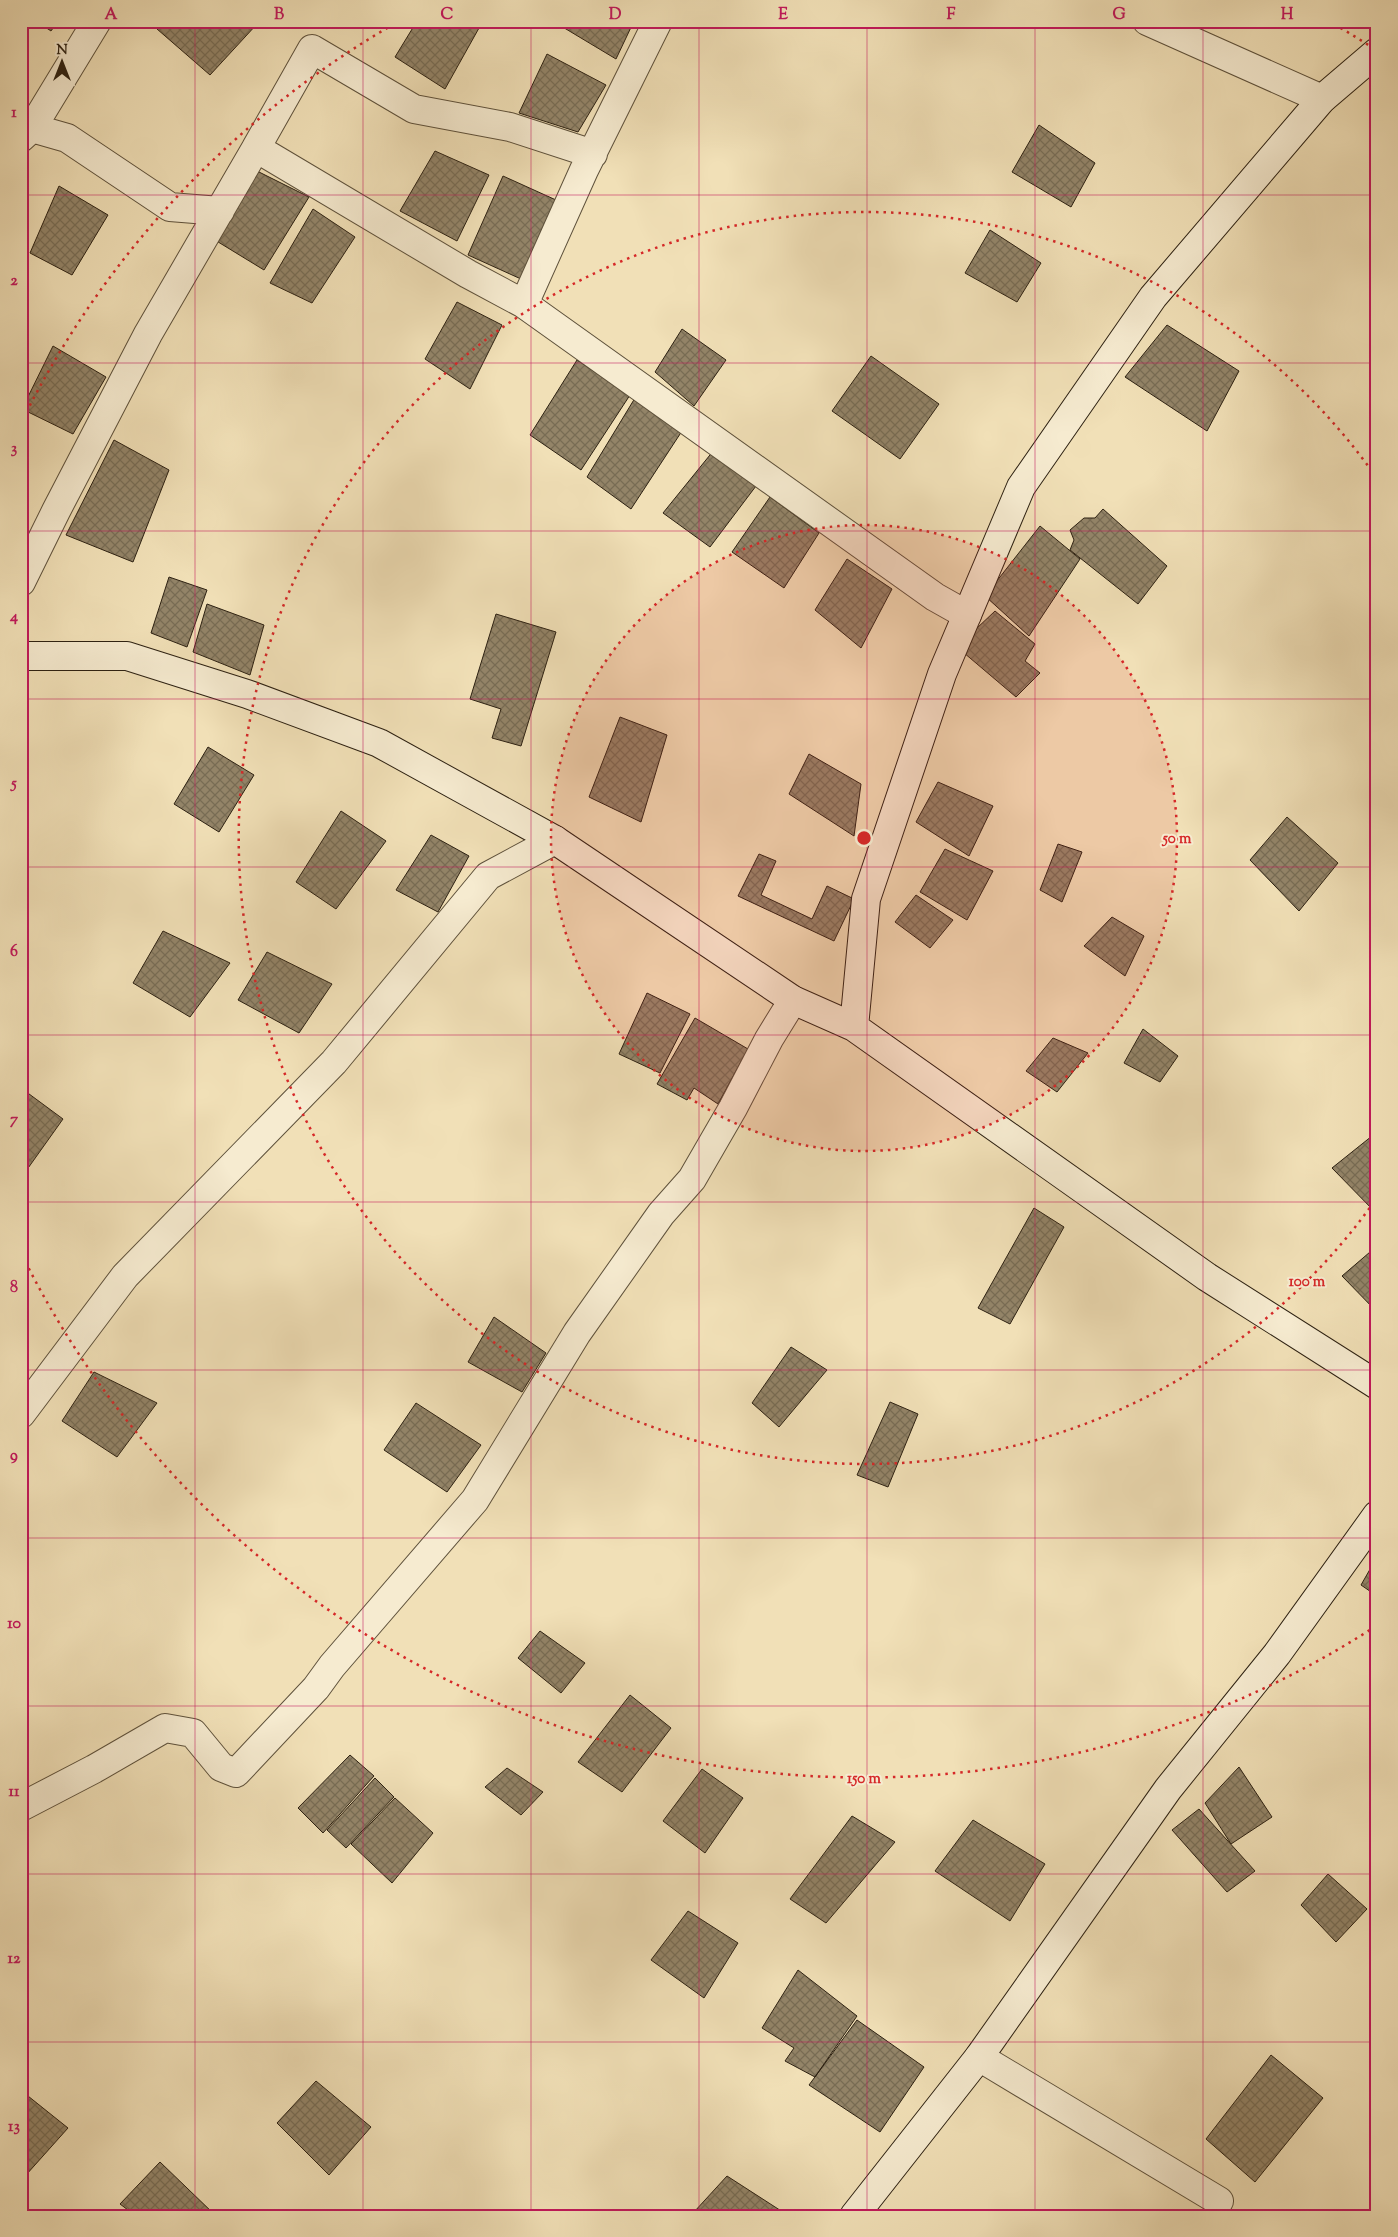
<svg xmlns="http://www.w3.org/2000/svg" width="1398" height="2237" viewBox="0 0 1398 2237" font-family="'Sorts Mill Goudy',serif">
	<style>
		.building { fill: url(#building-cross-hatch); stroke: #2d2112 }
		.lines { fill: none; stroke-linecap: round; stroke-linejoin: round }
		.street-casing { stroke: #5e513b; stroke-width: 30 }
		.secondary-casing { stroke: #2d2112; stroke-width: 30 }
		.street { stroke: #f6ebd0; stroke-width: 28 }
		.secondary { stroke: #f6ebd0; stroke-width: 28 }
		.grid { fill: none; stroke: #c2185b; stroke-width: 1; stroke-opacity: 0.55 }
		.ring { fill: none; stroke: #d62828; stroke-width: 2.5; stroke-dasharray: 2.5 5 }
		.centre { fill: #d62828; stroke: #f6ebd0; stroke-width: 2.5 }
		.ring-label { font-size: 15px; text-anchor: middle; font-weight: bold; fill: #d62828; stroke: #f6ebd0; stroke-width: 4; stroke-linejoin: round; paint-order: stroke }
		.neatline { fill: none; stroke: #c2185b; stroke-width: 2 }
		.grid-label { font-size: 16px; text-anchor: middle; font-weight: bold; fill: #c2185b }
	</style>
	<defs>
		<pattern id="building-cross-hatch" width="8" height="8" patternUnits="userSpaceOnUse" patternTransform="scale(1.25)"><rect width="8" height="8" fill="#938468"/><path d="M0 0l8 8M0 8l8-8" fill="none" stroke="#786c54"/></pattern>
	</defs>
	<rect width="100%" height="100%" fill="#f1e0b7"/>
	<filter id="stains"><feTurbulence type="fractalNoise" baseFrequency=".004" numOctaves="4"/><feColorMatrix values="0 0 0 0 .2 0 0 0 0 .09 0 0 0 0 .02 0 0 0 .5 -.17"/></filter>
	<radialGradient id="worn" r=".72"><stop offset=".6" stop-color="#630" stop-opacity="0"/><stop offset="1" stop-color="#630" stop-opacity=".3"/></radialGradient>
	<!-- building -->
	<path class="building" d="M 36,21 L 58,21 L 51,31 Z
		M 163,21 L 253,21 L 257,24 L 210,75 L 157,29 Z
		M 417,21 L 468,21 L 479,28 L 445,89 L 395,57 Z
		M 563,21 L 634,21 L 616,59 L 561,26 Z
		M 547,54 L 606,85 L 578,132 L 519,113 Z
		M 1039,125 L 1095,163 L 1071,207 L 1012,172 Z
		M 435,151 L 489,175 L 457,241 L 400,211 Z
		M 253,169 L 309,197 L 264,270 L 210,237 Z
		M 503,176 L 556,200 L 521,279 L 468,255 Z
		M 59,186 L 108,215 L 72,275 L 30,253 Z
		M 313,209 L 355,237 L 312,303 L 270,283 Z
		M 990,230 L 1041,263 L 1017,302 L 965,273 Z
		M 457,302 L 502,325 L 470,389 L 425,359 Z
		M 1167,325 L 1239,371 L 1207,431 L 1125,377 Z
		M 682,329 L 726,360 L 694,406 L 655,372 Z
		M 53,346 L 106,377 L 73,434 L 22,409 Z
		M 871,356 L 939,404 L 900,459 L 832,411 Z
		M 577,360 L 630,395 L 581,470 L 530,435 Z
		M 635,398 L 682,431 L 631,509 L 587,477 Z
		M 114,440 L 169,470 L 133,562 L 66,535 Z
		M 714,450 L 756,486 L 710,547 L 663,513 Z
		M 770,497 L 819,533 L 784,588 L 732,552 Z
		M 1103,509 L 1167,566 L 1138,604 L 1070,550 L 1074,540 L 1070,530 L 1084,518 L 1095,518 Z
		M 1040,526 L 1080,559 L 1029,636 L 985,596 Z
		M 847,559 L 892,589 L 861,648 L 815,610 Z
		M 169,577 L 207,590 L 187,647 L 151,633 Z
		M 207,604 L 264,625 L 250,675 L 193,652 Z
		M 995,611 L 1035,644 L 1025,661 L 1040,673 L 1016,697 L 957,647 Z
		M 496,614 L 556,632 L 521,746 L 492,738 L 501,709 L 470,699 Z
		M 620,717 L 667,735 L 641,822 L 589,797 Z
		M 208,747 L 254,775 L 219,832 L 174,804 Z
		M 809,754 L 861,784 L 854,836 L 789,794 Z
		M 938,782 L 993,806 L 969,856 L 916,822 Z
		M 341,811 L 386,841 L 336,909 L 296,882 Z
		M 1287,817 L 1338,863 L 1299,911 L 1250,860 Z
		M 431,835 L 469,856 L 438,912 L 396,890 Z
		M 1058,844 L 1082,852 L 1062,902 L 1040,890 Z
		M 945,849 L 993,871 L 967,920 L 920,892 Z
		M 759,854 L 776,861 L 761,895 L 812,919 L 827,886 L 854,899 L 834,941 L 738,896 Z
		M 916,895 L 953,920 L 930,948 L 895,922 Z
		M 1112,917 L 1144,936 L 1125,976 L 1084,946 Z
		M 163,931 L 230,963 L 190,1017 L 133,983 Z
		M 267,952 L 332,984 L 299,1033 L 238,1000 Z
		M 647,993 L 690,1014 L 660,1073 L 619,1054 Z
		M 695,1018 L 748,1049 L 718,1104 L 694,1088 L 687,1100 L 657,1084 Z
		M 1143,1029 L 1178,1056 L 1160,1082 L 1124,1063 Z
		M 1053,1038 L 1088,1053 L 1057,1092 L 1026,1071 Z
		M 21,1088 L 63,1119 L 21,1178 Z
		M 1377,1132 L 1377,1212 L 1376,1213 L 1332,1168 Z
		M 1034,1208 L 1064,1227 L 1010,1324 L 978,1308 Z
		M 1377,1246 L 1377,1312 L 1342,1276 Z
		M 494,1317 L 546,1353 L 522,1392 L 468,1362 Z
		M 791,1347 L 827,1370 L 779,1427 L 752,1403 Z
		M 94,1372 L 157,1403 L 117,1457 L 62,1421 Z
		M 890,1402 L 918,1414 L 888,1487 L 857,1475 Z
		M 416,1403 L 481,1445 L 447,1492 L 384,1450 Z
		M 1377,1557 L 1377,1596 L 1361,1585 Z
		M 540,1631 L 585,1663 L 561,1693 L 518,1658 Z
		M 630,1695 L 671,1728 L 622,1792 L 578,1762 Z
		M 350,1755 L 374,1776 L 323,1833 L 298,1808 Z
		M 1239,1767 L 1272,1817 L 1231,1844 L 1205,1803 Z
		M 507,1768 L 543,1792 L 521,1815 L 485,1787 Z
		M 702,1769 L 743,1798 L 705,1853 L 663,1821 Z
		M 375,1778 L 394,1797 L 346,1848 L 327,1830 Z
		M 395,1798 L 433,1833 L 392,1883 L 351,1844 Z
		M 1199,1809 L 1255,1871 L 1227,1892 L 1172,1830 Z
		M 852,1816 L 895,1842 L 826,1923 L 790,1899 Z
		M 973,1820 L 1045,1864 L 1010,1921 L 935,1871 Z
		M 1328,1874 L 1367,1909 L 1336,1942 L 1301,1905 Z
		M 688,1911 L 738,1943 L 704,1998 L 651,1960 Z
		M 798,1970 L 857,2016 L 815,2077 L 785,2061 L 794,2048 L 762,2028 Z
		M 857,2020 L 924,2067 L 880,2132 L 809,2085 Z
		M 1271,2055 L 1323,2098 L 1255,2182 L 1206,2139 Z
		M 316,2081 L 371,2127 L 329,2175 L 277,2123 Z
		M 28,2096 L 68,2128 L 26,2175 L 21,2171 L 21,2105 Z
		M 160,2162 L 214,2214 L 213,2216 L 136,2216 L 120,2204 Z
		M 727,2176 L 789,2216 L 699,2216 L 694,2212 Z"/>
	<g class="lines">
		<!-- street casing -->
		<g class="street-casing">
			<path id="street" d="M 658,21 L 584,170 L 524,304 L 935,597 L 967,615
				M 1147,21 L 1322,99
				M 32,128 L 67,138 L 170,207 L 220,211
				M 21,138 L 32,128 L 97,21
				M 524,304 L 468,274 L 256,148 L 312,49 L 414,109 L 510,127 L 593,154
				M 21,582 L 56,511 L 148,334 L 256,148
				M 21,1414 L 125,1276 L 334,1062 L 488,876 L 555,840
				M 21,1807 L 94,1769 L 165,1728 L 193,1733 L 221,1767 L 236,1773 L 316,1688 L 332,1666 L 475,1500 L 577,1333 L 661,1214 L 692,1179 L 733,1108 L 769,1039 L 793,1000
				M 979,2057 L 1219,2201"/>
		</g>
		<!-- secondary casing -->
		<g class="secondary-casing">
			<path id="secondary" d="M 21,656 L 127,656 L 247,694 L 379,743 L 555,840 L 793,1000 L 854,1027 L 1207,1277 L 1377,1385
				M 854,1027 L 866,899 L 942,674 L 1021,487 L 1153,297 L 1322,99 L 1377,52
				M 854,2216 L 979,2057 L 1168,1789 L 1277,1654 L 1377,1515"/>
		</g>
		<!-- street -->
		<use href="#street" class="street"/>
		<!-- secondary -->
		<use href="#secondary" class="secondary"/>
	</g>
	<!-- grid -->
	<path class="grid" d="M 195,21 L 195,2216M 363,21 L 363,2216M 531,21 L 531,2216M 699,21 L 699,2216M 867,21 L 867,2216M 1035,21 L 1035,2216M 1203,21 L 1203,2216M 21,195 L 1377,195M 21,363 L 1377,363M 21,531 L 1377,531M 21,699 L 1377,699M 21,867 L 1377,867M 21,1035 L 1377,1035M 21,1202 L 1377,1202M 21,1370 L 1377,1370M 21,1538 L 1377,1538M 21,1706 L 1377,1706M 21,1874 L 1377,1874M 21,2042 L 1377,2042"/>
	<!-- distance rings -->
	<circle cx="864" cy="838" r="313" fill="#d62828" fill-opacity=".12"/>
	<g class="ring">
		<circle cx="864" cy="838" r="313"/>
		<path d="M1374 1202A626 626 0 1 1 1374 474"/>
		<path d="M1376 1626A940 940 0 0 1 23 1257M23 419A940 940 0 0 1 394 24M1334 24A940 940 0 0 1 1376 50"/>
	</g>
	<circle cx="864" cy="838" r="8" class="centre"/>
	<g class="ring-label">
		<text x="1177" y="843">50 m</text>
		<text x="1307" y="1286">100 m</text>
		<text x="864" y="1783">150 m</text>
	</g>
	<!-- margin -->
	<rect width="1398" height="2237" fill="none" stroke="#f1e0b7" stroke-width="55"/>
	<!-- north arrow -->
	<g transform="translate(62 62)" stroke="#f6ebd0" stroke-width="4" paint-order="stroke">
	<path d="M0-4L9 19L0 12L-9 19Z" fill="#2d2112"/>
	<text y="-8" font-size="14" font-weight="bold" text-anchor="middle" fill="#2d2112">N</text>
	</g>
	<rect x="28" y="28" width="1342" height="2182" class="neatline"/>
	<g class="grid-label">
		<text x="111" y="19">A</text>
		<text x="279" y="19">B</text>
		<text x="447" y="19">C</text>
		<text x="615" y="19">D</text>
		<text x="783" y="19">E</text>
		<text x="951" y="19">F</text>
		<text x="1119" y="19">G</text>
		<text x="1287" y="19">H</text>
		<text x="14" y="117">1</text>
		<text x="14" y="285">2</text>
		<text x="14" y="453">3</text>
		<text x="14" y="621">4</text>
		<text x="14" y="788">5</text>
		<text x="14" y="956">6</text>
		<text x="14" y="1124">7</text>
		<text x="14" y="1292">8</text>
		<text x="14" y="1460">9</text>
		<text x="14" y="1628">10</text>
		<text x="14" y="1796">11</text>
		<text x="14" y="1963">12</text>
		<text x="14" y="2131">13</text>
	</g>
	<rect width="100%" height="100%" filter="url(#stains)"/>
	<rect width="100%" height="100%" fill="url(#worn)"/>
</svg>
